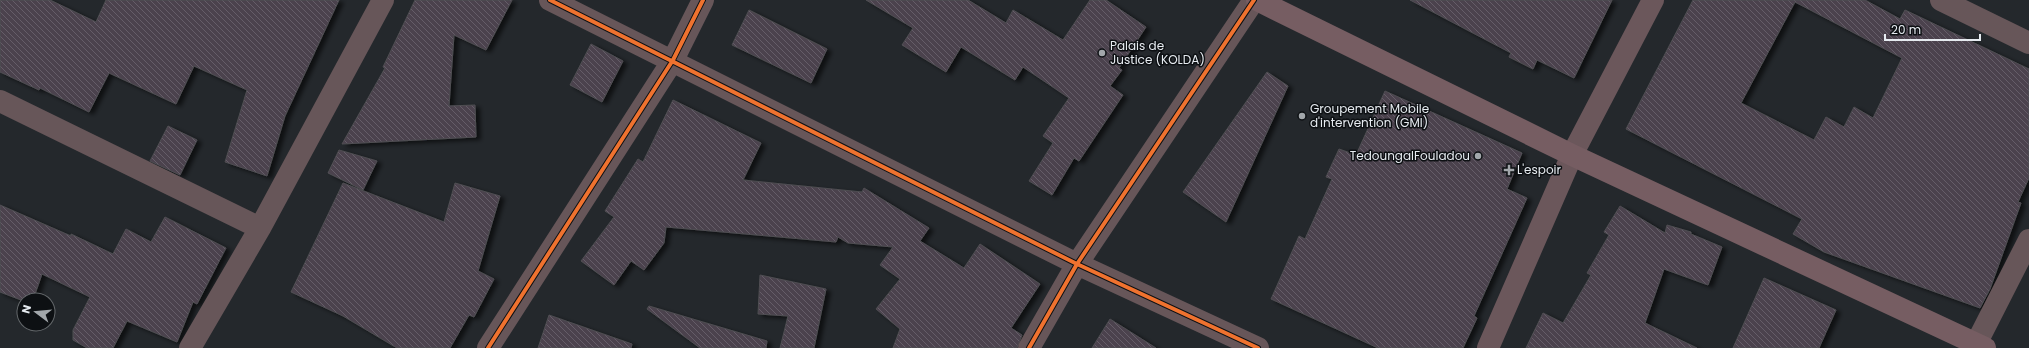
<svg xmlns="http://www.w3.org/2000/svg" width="2029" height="348" viewBox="0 0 2029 348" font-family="Poppins,sans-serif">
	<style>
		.building { fill: url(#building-back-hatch); stroke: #4f4e52; fill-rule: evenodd; filter: url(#shadow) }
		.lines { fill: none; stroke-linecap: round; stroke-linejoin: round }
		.minor { stroke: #675659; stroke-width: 22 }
		.secondary { stroke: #6b575b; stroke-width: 22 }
		.primary { stroke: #765d62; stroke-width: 22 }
		.cycleway-casing { stroke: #0d1013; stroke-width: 6 }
		.cycleway { stroke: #ef722f; stroke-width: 4 }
		.poi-dot { fill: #a2a7ab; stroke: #0d1013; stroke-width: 1.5 }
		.labels { text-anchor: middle; stroke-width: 3; stroke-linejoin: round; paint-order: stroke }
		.poi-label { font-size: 12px; fill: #e6ebf0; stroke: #0d1013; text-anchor: start }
	</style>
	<defs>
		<pattern id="building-back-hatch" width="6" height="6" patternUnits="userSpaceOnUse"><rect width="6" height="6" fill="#4b424e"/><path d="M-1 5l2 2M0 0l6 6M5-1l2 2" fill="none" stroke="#655d68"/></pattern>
		<filter id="shadow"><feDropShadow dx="4.5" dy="2.5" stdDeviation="2" flood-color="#0009"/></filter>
	</defs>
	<rect width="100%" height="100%" fill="#24282c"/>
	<!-- building -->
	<path class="building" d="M 0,0 L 50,0 L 96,22 L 106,0 L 339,0 L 285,116 L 267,176 L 225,162 L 247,90 L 194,66 L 176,104 L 109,73 L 89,112 L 40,88 L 39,90 L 0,72 Z
		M 415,0 L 512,0 L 486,50 L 454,35 L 449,106 L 475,105 L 476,137 L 342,144 L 385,68 L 383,67 Z
		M 866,0 L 968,0 L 1006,23 L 1013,10 L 1063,40 L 1090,0 L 1106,0 L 1146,27 L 1119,68 L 1122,70 L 1110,86 L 1123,95 L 1079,161 L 1074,158 L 1052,195 L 1029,181 L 1053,143 L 1043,136 L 1069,98 L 1023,67 L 1015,80 L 961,47 L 946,72 L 902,45 L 913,28 Z
		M 1410,0 L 1612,0 L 1574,78 L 1537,60 L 1533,69 L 1509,57 L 1511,53 Z
		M 1693,0 L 1865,0 L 1900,19 L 1905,10 L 2029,69 L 2029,178 L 2018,202 L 2021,203 L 1990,289 L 1980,308 L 1824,252 L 1793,234 L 1802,219 L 1626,129 ZM 1795,2 L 1902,58 L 1873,118 L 1854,107 L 1844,127 L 1826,117 L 1814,140 L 1741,103 Z
		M 749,10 L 827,49 L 811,83 L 732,45 Z
		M 591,44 L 623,61 L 602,102 L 570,85 Z
		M 1267,72 L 1288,86 L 1226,222 L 1183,192 Z
		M 1385,91 L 1522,153 L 1507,189 L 1527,198 L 1474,316 L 1477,318 L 1463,348 L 1378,348 L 1271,299 L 1299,236 L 1305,239 L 1332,179 L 1326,177 L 1339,149 L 1356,155 Z
		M 673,100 L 761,143 L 743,180 L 862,192 L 864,188 L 929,228 L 920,241 L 964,268 L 980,244 L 1040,284 L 1011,328 L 1022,335 L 1017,348 L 893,348 L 900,329 L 876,309 L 900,279 L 880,265 L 893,247 L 848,243 L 838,237 L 836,242 L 666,227 L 664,243 L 644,270 L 631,261 L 614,285 L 581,261 L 614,217 L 605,211 L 638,159 L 643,162 Z
		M 168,126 L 197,140 L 180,175 L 150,161 Z
		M 339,150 L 377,161 L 363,190 L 328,173 Z
		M 343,183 L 444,222 L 455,183 L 500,196 L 478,271 L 494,279 L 474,317 L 469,315 L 450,348 L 397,348 L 343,316 L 291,292 Z
		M 0,205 L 71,236 L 71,234 L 113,254 L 126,229 L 151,242 L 165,217 L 226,248 L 197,304 L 193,302 L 177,342 L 127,321 L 113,348 L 87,348 L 73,340 L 73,330 L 90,297 L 42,274 L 33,300 L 21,300 L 0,292 Z
		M 1620,206 L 1665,233 L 1667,225 L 1691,232 L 1691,234 L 1722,247 L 1708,285 L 1664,269 L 1645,323 L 1697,348 L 1526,348 L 1543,313 L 1563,323 L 1591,275 L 1587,273 L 1609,235 L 1604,232 Z
		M 760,275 L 826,289 L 814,348 L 780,348 L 788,316 L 758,314 Z
		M 1764,278 L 1836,310 L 1819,348 L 1733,348 Z
		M 649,306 L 767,341 L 766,348 L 700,348 L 647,309 Z
		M 549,315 L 632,344 L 631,348 L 538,348 Z
		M 1110,319 L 1156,348 L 1092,348 Z"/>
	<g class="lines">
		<!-- minor -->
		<path class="minor" d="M 550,0 L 1077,264 L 1258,348
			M 1941,0 L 2029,43
			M 0,101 L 260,228
			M 190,348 L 260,228 L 383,0
			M 488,348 L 673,60 L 703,0
			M 1029,348 L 1077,264 L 1254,0
			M 1974,348 L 2029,240"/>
		<!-- secondary -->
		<path class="secondary" d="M 1488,348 L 1572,155 L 1653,0"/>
		<!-- primary -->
		<path class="primary" d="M 1257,0 L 1572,155 L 1985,348"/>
		<!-- cycleway casing -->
		<g class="cycleway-casing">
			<path id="cycleway" d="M 550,0 L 1077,264 L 1258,348
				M 488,348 L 673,60 L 703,0
				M 1029,348 L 1077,264 L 1254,0"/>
		</g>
		<!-- cycleway -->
		<use href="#cycleway" class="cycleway"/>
	</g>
	<!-- markers -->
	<g class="poi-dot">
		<circle cx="1102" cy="53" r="4"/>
		<circle cx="1302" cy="116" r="4"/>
		<circle cx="1478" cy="156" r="4"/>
		<path d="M1507 164h4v4h4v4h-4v4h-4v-4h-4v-4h4z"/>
	</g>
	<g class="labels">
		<!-- poi labels -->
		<g class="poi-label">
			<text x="1110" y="50">Palais de<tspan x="1110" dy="14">Justice (KOLDA)</tspan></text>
			<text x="1310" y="113">Groupement Mobile<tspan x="1310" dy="14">d'intervention (GMI)</tspan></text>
			<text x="1470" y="160" text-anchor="end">TedoungalFouladou</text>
			<text x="1517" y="174">L'espoir</text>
		</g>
	</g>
	<!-- north arrow -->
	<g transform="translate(36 312) rotate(286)"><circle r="19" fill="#0d1013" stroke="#64686b"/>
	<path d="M0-3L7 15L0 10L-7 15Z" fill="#a2a7ab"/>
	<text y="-6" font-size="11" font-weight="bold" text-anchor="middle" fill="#e6ebf0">N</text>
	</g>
	<!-- scale -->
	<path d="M1885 34v6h95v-6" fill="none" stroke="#e6ebf0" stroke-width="2"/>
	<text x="1891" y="34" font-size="12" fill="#e6ebf0" stroke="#0d1013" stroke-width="3" paint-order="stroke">20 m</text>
</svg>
